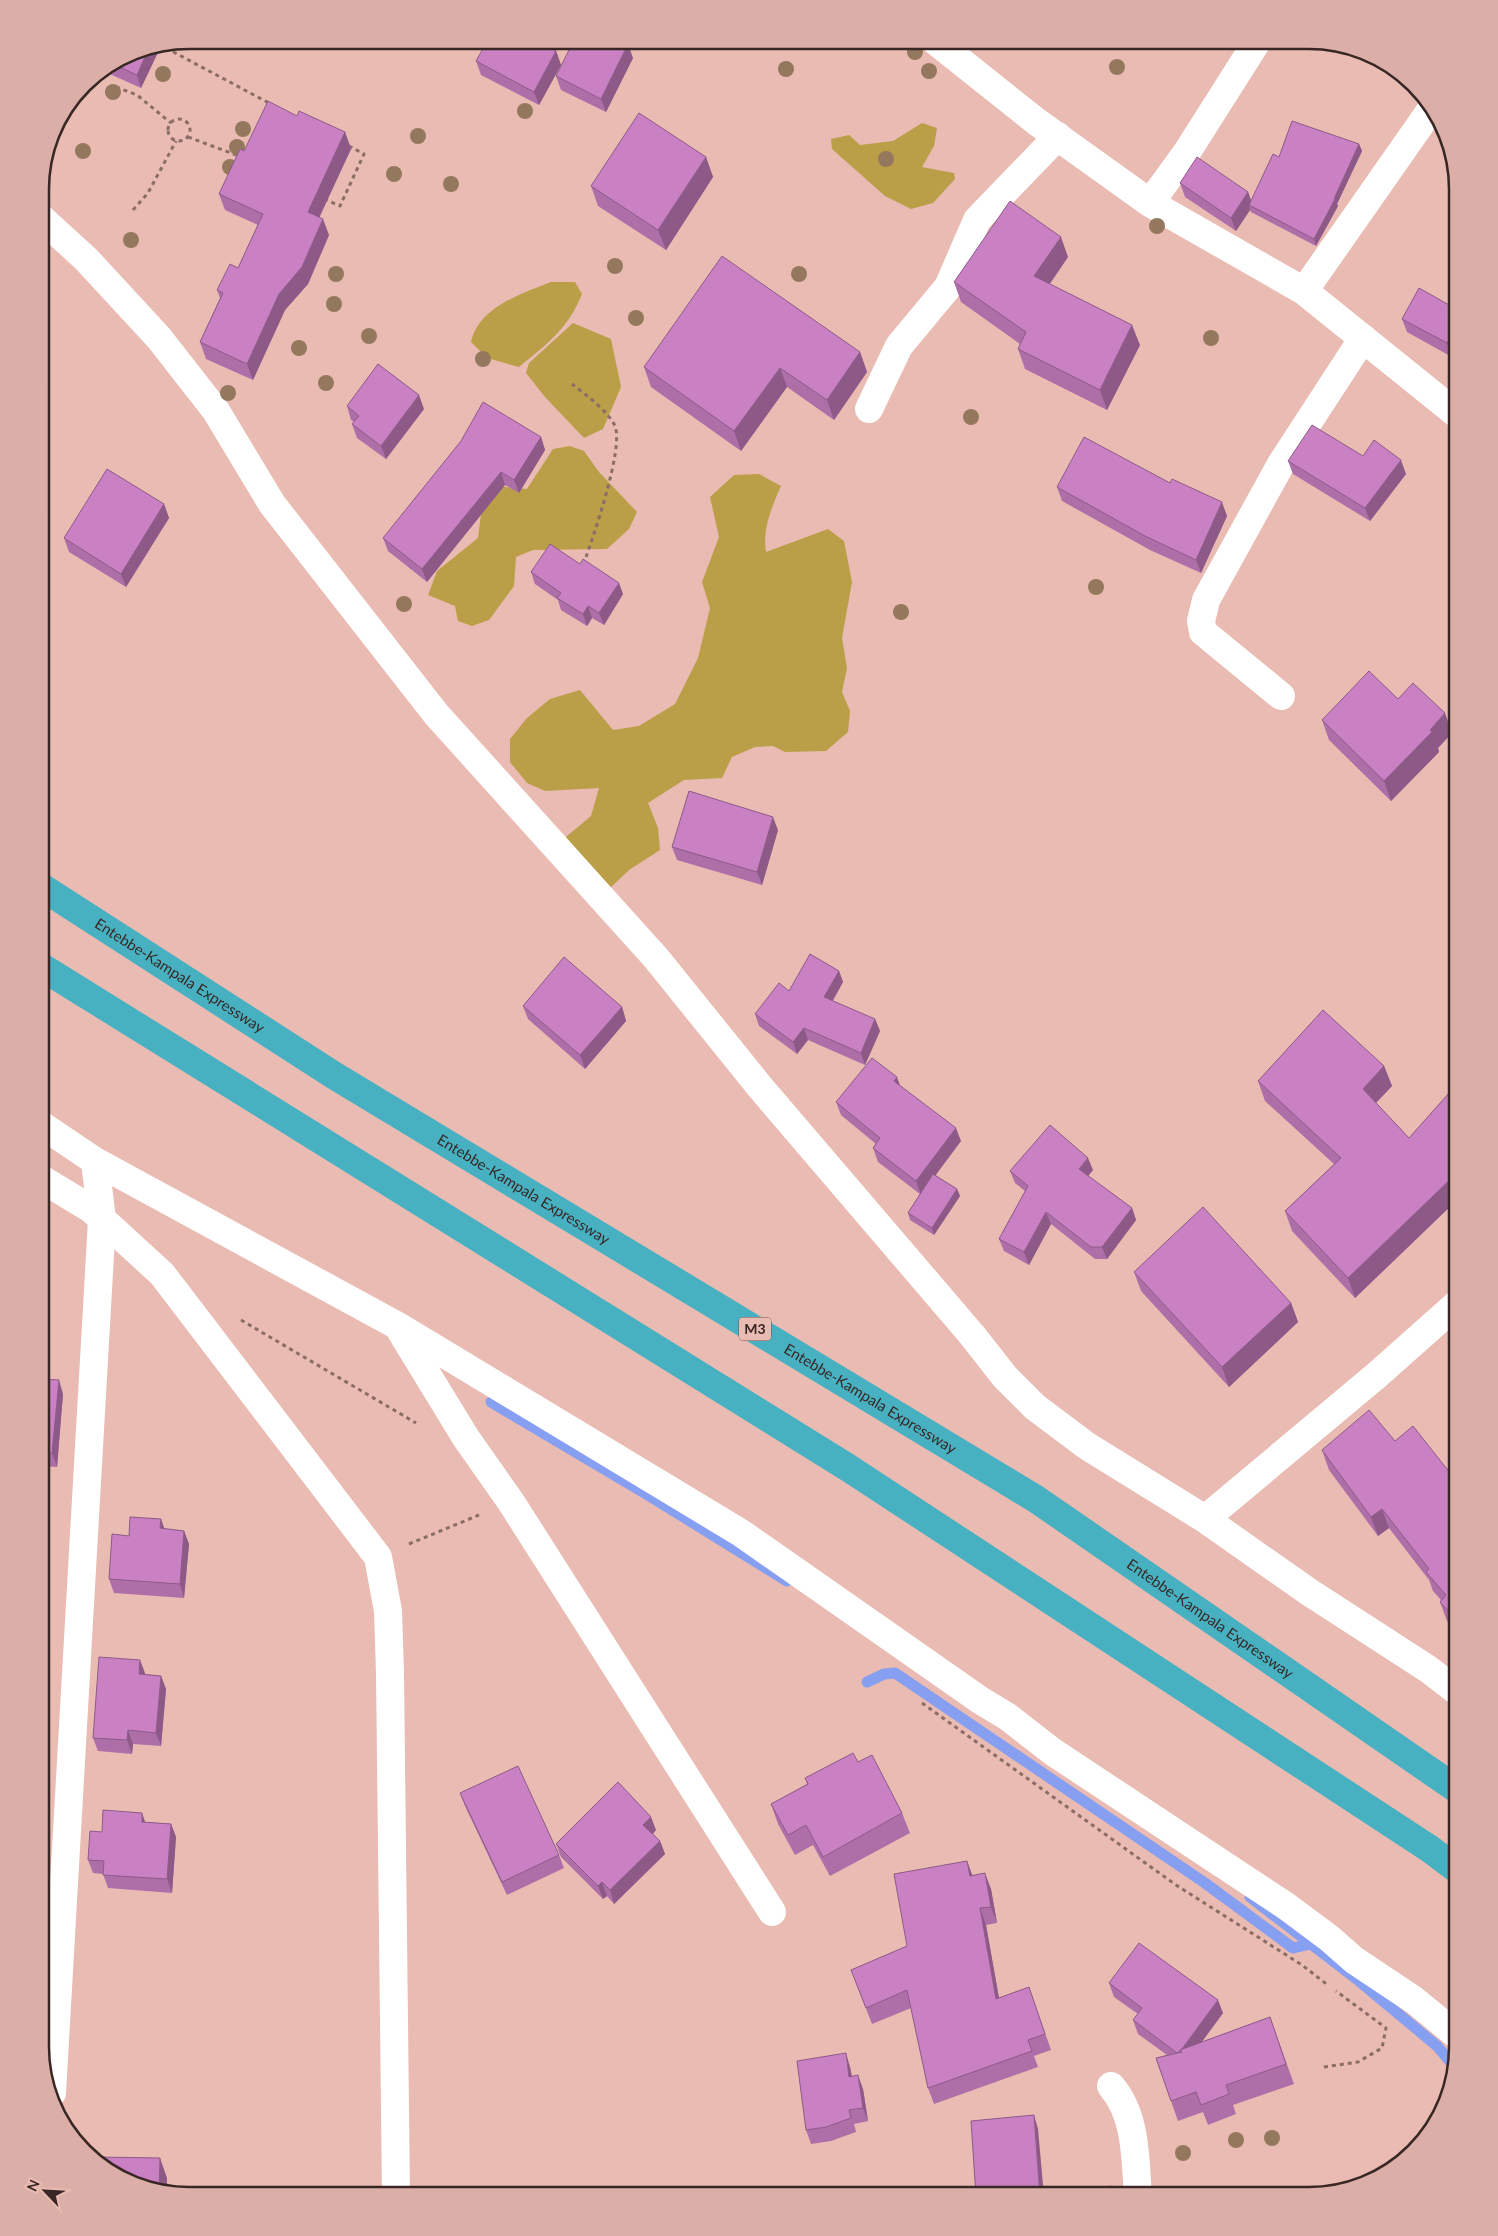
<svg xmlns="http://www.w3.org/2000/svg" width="1498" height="2236" viewBox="0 0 1498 2236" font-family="Lato,sans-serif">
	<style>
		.green { fill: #bb9e48 }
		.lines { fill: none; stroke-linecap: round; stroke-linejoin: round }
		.stream { stroke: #869ff1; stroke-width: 11 }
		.path { stroke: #8b6c66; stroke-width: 3; stroke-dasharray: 4 4; stroke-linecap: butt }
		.minor { stroke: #fff; stroke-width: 28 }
		.motorway { stroke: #47b1c2; stroke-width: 28 }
		.tree { fill: #94785d }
		.wall { fill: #ae6fa8 }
		.shaded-wall { fill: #8d5a88 }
		.building { fill: #ca81c3; stroke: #8d5a88 }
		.labels { text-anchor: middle; stroke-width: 5; stroke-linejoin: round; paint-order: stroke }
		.shield { fill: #e9bbb2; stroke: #6d534f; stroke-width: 1 }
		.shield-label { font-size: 14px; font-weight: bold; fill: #382724 }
		.street-label { font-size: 15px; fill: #382724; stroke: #e9bbb2 }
		.rim { fill: none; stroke: #382724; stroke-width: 2.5 }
	</style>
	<rect width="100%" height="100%" fill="#e9bbb2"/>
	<!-- green -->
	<path class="green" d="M 922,123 L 937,128 L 934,146 L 922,167 L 954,173 L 955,179 L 933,203 L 911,209 L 885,196 L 832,149 L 831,139 L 849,135 L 860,145 L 893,141 Z
		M 551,282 L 575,282 L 582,294 C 568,329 547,344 519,367 L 487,358 L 471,342 C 479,307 521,294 551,282 Z
		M 573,323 L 611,339 L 621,387 L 603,429 L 584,438 L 545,397 L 526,373 L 529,363 Z
		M 570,446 L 584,451 L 599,472 L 637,512 L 629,529 L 607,549 L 533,550 L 516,557 L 514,586 L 489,620 L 472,626 L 458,621 L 455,606 L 428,595 L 437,571 L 478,538 L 484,490 L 493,486 L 527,489 L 553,449 Z
		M 759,474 L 781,486 C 772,506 762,530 766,552 L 828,529 L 844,541 L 852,582 L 842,638 L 847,668 L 842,692 L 850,711 L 848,732 L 826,751 L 785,752 L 773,746 L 755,747 L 732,757 L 722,778 L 684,780 L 648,803 L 658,828 L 660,850 L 629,870 L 607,891 L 554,847 L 591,816 L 599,788 L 545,791 L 527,783 L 510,762 L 510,739 L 527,718 L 550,699 L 580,690 L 613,730 L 639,726 L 675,704 L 698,658 L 710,608 L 702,582 L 719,537 L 710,497 L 734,475 Z"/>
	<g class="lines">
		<!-- stream -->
		<path class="stream" d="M 491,1402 L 648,1495 L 787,1581
			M 867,1682 L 884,1674 L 895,1673 L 1205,1883 L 1293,1948 L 1311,1944
			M 1250,1897 L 1359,1981 L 1437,2046 L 1453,2065"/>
		<!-- path -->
		<path class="path" d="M 1129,46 L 1131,40
			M 166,48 L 269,103
			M 116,87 L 137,95 L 171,123
			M168 130a11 11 0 1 1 22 0a11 11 0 1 1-22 0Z
			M 188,137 L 239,156
			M 324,199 L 340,206 L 364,154 L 347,145
			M 133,210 L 148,193 L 176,141
			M 572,384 C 585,394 608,411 615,426 C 624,449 593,537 584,563
			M 241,1320 L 416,1423
			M 409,1544 L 479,1515
			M 922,1703 L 1176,1885 L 1302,1965 L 1329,1986
			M 1324,2067 L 1358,2062 L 1382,2048 L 1386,2028 L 1336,1991"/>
		<!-- minor -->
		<path class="minor" d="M 934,40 L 1037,122 L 1150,203 L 1304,291 L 1458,415
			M 1150,203 L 1187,152 L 1258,40
			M 40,217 L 86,259 L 159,338 L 216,411 L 272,504 L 436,714 L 656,958 L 760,1087 L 972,1335 L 1005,1377 L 1035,1407 L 1087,1446 L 1205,1519 L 1309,1592 L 1428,1669 L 1458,1692
			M 1304,291 L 1432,108
			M 869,409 L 899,346 L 948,287 L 977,220 L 1058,136
			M 1281,696 L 1203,632 L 1201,621 L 1206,600 L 1281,464 L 1363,338
			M 40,1124 L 95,1161 L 398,1326 L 741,1533 L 980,1700 L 1008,1717 L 1053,1752 L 1286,1906 L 1329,1938 L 1354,1960 L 1414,2000 L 1458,2036
			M 40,1178 L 91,1209 L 162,1274 L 378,1557 L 388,1611 L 390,1673 L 396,2196
			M 400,1330 L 466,1438 L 511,1502 L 772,1912
			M 1205,1519 L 1377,1375 L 1458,1303
			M 1111,2086 C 1137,2116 1135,2159 1138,2196
			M 52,2093 L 102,1220 L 95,1161"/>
		<!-- motorway -->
		<g class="motorway">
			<path id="s1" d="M 40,886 L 335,1076 L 1036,1499 L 1458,1790"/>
			<path d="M 40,966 L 847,1467 L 1430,1849 L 1458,1870"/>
		</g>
	</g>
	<!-- trees -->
	<g class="tree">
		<circle cx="915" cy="52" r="8"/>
		<circle cx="1117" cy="67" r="8"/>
		<circle cx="786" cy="69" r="8"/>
		<circle cx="929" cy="71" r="8"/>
		<circle cx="163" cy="74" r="8"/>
		<circle cx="113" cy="92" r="8"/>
		<circle cx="525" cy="111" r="8"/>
		<circle cx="243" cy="129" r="8"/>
		<circle cx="418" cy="136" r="8"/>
		<circle cx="237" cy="147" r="8"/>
		<circle cx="83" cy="151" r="8"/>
		<circle cx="886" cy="159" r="8"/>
		<circle cx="230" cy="167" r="8"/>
		<circle cx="394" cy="174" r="8"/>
		<circle cx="451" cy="184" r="8"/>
		<circle cx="1157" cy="226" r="8"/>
		<circle cx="131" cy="240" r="8"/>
		<circle cx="615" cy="266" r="8"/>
		<circle cx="336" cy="274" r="8"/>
		<circle cx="799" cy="274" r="8"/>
		<circle cx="334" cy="304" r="8"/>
		<circle cx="636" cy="318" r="8"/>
		<circle cx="369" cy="336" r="8"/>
		<circle cx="1211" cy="338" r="8"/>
		<circle cx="299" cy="348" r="8"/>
		<circle cx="483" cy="359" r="8"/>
		<circle cx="326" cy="383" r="8"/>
		<circle cx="228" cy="393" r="8"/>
		<circle cx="971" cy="417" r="8"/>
		<circle cx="1096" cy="587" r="8"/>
		<circle cx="404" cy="604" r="8"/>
		<circle cx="901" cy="612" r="8"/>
		<circle cx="1272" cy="2138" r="8"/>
		<circle cx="1236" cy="2140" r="8"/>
		<circle cx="1183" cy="2153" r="8"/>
	</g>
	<!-- wall -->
	<path class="wall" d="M 161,46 L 141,88 L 103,71 L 132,51 Z
		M 556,51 L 561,65 L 539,105 L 481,75 L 476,61 Z
		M 633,58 L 606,112 L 561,90 L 556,76 Z
		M 297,116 L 345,132 L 351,149 L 319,217 L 329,235 L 308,284 L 285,310 L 253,380 L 206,359 L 200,342 L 220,298 L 217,290 L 238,268 L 258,225 L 225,210 L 219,194 Z
		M 1359,144 L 1362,151 L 1337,204 L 1338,206 L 1316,246 L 1251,212 L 1250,210 L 1236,231 L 1185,197 L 1180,183 L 1248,192 L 1251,201 L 1279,157 Z
		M 706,157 L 713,177 L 666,250 L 598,206 L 591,186 Z
		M 1068,257 L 1050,284 L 1140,345 L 1107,410 L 1025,369 L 1018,349 L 1020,344 L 961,302 L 954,282 Z
		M 1458,310 L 1458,346 L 1452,357 L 1407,332 L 1402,319 Z
		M 860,352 L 867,372 L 834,420 L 787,387 L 741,451 L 651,387 L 644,367 Z
		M 347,406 L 424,409 L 386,459 L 357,438 L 352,424 L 354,422 L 351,420 Z
		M 541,437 L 545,450 L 519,493 L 505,485 L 427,582 L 388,551 L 383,538 Z
		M 1288,461 L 1406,474 L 1370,521 L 1293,474 Z
		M 1057,487 L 1227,516 L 1201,573 L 1150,550 L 1062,501 Z
		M 164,504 L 169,518 L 126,587 L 69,552 L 64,538 Z
		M 531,572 L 623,594 L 604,625 L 592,618 L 587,626 L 561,610 L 558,600 L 535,584 Z
		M 1398,699 L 1452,733 L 1438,748 L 1439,752 L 1391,801 L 1329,740 L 1322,720 Z
		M 778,830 L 762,885 L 677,860 L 672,847 Z
		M 839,971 L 843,982 L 833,1001 L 875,1019 L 880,1031 L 865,1065 L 808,1040 L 797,1054 L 759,1026 L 755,1014 L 789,991 Z
		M 523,1006 L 622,1007 L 626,1021 L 585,1069 L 528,1019 Z
		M 1384,1066 L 1392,1086 L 1376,1103 L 1409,1138 L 1458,1083 L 1458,1199 L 1355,1298 L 1292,1231 L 1285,1211 L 1334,1164 L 1265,1101 L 1258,1081 Z
		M 900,1086 L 961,1141 L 935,1175 L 957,1189 L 960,1196 L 934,1235 L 910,1220 L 908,1213 L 920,1194 L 878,1162 L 873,1148 L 876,1144 L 841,1115 L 836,1102 Z
		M 1093,1170 L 1088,1176 L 1132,1208 L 1136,1220 L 1107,1259 L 1095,1259 L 1051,1224 L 1029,1265 L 1004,1251 L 999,1239 L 1025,1191 L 1015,1183 L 1010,1171 Z
		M 1134,1272 L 1291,1303 L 1298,1322 L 1229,1387 L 1141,1291 Z
		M 40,1368 L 45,1368 L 49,1380 L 63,1394 L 57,1467 L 40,1466 Z
		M 1395,1441 L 1458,1483 L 1458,1633 L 1447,1621 L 1440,1602 L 1441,1600 L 1433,1591 L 1429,1580 L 1389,1528 L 1378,1536 L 1329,1470 L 1322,1450 Z
		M 165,1529 L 184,1531 L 189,1544 L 184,1598 L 114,1593 L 109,1579 L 129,1536 Z
		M 145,1673 L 145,1674 L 161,1676 L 166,1689 L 161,1746 L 133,1744 L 132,1754 L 98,1751 L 93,1738 Z
		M 858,1762 L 902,1813 L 910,1833 L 830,1876 L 813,1845 L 795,1855 L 778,1824 L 771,1804 L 807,1784 L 805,1778 Z
		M 460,1793 L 559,1855 L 564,1868 L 507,1895 L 465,1806 Z
		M 146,1822 L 171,1824 L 176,1837 L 172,1893 L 108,1888 L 103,1874 L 93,1873 L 88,1860 L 102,1832 Z
		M 656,1830 L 653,1834 L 660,1841 L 665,1854 L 614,1904 L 607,1896 L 603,1899 L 561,1857 L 556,1844 Z
		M 967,1861 L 972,1875 L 991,1889 L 997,1923 L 986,1925 L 999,1998 L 1029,1987 L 1051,2050 L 1034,2056 L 1038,2067 L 934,2104 L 928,2088 L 911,2008 L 872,2024 L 851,1970 L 907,1946 Z
		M 1109,1983 L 1223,2013 L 1202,2042 L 1270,2017 L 1294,2084 L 1233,2105 L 1236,2114 L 1208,2125 L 1203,2112 L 1178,2121 L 1156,2058 L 1167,2055 L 1138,2034 L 1133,2020 L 1138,2014 L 1114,1997 Z
		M 850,2067 L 852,2076 L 863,2089 L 868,2121 L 854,2124 L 856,2132 L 831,2141 L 811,2144 L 806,2130 Z"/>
	<!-- shaded-wall -->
	<path class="shaded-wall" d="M 628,44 L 633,58 L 606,112 L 601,99 Z
		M 161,46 L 141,88 L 137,75 L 149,48 Z
		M 556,51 L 561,65 L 539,105 L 534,92 Z
		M 345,132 L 351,149 L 314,229 L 308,212 Z
		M 1359,144 L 1362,151 L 1337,204 L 1338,206 L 1316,246 L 1314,239 Z
		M 706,157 L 713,177 L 666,250 L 658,230 Z
		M 1248,192 L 1253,206 L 1249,205 L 1250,210 L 1236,231 L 1231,218 Z
		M 323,219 L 329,235 L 308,284 L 285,310 L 253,380 L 247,364 L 279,294 Z
		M 1061,237 L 1068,257 L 1041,296 L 1034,276 Z
		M 1458,324 L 1458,346 L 1452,357 L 1447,343 Z
		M 1132,325 L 1140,345 L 1107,410 L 1100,390 Z
		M 860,352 L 867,372 L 834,420 L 827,400 Z
		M 780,368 L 787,387 L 741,451 L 734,431 Z
		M 419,395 L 424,409 L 386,459 L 381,446 Z
		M 541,437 L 545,450 L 519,493 L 514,480 Z
		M 1401,460 L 1406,474 L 1370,521 L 1365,508 Z
		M 501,472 L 505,485 L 427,582 L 422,569 Z
		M 1222,502 L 1227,516 L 1201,573 L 1196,560 Z
		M 164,504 L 169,518 L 126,587 L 121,574 Z
		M 619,583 L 623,594 L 604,625 L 599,613 Z
		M 588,606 L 592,618 L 587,626 L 583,614 Z
		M 1445,713 L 1452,733 L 1438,748 L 1439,752 L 1391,801 L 1384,781 Z
		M 773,817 L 778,830 L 762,885 L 757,872 Z
		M 839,971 L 843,982 L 828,1008 L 824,997 Z
		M 622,1007 L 626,1021 L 585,1069 L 580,1055 Z
		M 875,1019 L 880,1031 L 865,1065 L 861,1053 Z
		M 804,1028 L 808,1040 L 797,1054 L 793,1042 Z
		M 1384,1066 L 1392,1086 L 1370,1109 L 1363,1089 Z
		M 897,1077 L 902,1091 L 894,1081 Z
		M 956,1128 L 961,1141 L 921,1195 L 916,1181 Z
		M 1088,1158 L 1093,1170 L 1084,1181 L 1079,1169 Z
		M 1458,1172 L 1458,1199 L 1355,1298 L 1348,1278 Z
		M 957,1189 L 960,1196 L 934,1235 L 932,1228 Z
		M 1132,1208 L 1136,1220 L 1107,1259 L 1102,1247 Z
		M 1046,1212 L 1051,1224 L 1029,1265 L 1024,1252 Z
		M 1291,1303 L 1298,1322 L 1229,1387 L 1222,1367 Z
		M 45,1368 L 50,1381 L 43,1379 Z
		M 59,1380 L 63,1394 L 57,1467 L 52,1453 Z
		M 1382,1509 L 1389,1528 L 1378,1536 L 1371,1517 Z
		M 161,1519 L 166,1533 L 160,1528 Z
		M 184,1531 L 189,1544 L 184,1598 L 180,1584 Z
		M 140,1660 L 145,1673 L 144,1687 L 139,1674 Z
		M 161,1676 L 166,1689 L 161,1746 L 156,1733 Z
		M 128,1730 L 133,1744 L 132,1754 L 127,1740 Z
		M 142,1813 L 147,1827 L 142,1822 Z
		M 651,1817 L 656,1830 L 648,1839 L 643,1825 Z
		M 171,1824 L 176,1837 L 172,1893 L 167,1879 Z
		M 660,1841 L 665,1854 L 614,1904 L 610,1890 Z
		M 967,1861 L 973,1877 L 970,1876 Z
		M 985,1873 L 991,1889 L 997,1923 L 991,1907 Z
		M 602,1882 L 607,1896 L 603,1899 L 598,1886 Z
		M 980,1908 L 986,1925 L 1002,2015 L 996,1999 Z
		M 1218,2000 L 1223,2013 L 1186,2063 L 1182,2052 L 1181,2051 Z
		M 846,2053 L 850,2067 L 854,2090 L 849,2077 Z
		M 858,2075 L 863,2089 L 868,2121 L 863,2108 Z
		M 1034,2115 L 1038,2129 L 1044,2196 L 1040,2196 Z
		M 160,2158 L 167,2178 L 167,2192 L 159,2190 Z"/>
	<!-- building -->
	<path class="building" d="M 488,40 L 535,40 L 556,51 L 534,92 L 476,61 Z
		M 574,40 L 620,40 L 628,44 L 601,99 L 556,76 Z
		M 149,48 L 137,75 L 113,64 L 132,51 Z
		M 268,101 L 297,116 L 299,111 L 345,132 L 308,212 L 323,219 L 302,267 L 279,294 L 247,364 L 200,342 L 223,293 L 217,290 L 230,264 L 238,268 L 263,214 L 219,194 L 240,149 L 244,151 Z
		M 639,113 L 706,157 L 658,230 L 591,186 Z
		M 1292,121 L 1359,144 L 1334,199 L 1335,199 L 1314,239 L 1249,205 L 1273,154 L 1279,157 Z
		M 1197,157 L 1248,192 L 1231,218 L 1180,183 Z
		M 1010,201 L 1061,237 L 1034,276 L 1132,325 L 1100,390 L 1018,349 L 1026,332 L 954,282 Z
		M 722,256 L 860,352 L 827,400 L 780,368 L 734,431 L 644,367 Z
		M 1419,288 L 1458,310 L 1458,324 L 1447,343 L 1402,319 Z
		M 378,364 L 419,395 L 381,446 L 352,424 L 359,416 L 347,406 Z
		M 483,402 L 541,437 L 514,480 L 501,472 L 422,569 L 383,538 L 461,441 Z
		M 1312,425 L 1363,456 L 1374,440 L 1401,460 L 1365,508 L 1288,461 Z
		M 1084,437 L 1170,483 L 1172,479 L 1222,502 L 1196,560 L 1145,536 L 1057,487 Z
		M 107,469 L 164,504 L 121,574 L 64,538 Z
		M 550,544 L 580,564 L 583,559 L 619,583 L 599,613 L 588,606 L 583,614 L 557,598 L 561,593 L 531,572 Z
		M 1369,671 L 1398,699 L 1413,683 L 1445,713 L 1430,730 L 1432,732 L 1384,781 L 1322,720 Z
		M 689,791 L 773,817 L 757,872 L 672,847 Z
		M 810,954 L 839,971 L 824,997 L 875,1019 L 861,1053 L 804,1028 L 793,1042 L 755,1014 L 779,983 L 789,991 Z
		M 564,957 L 622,1007 L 580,1055 L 523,1006 Z
		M 1323,1010 L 1384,1066 L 1363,1089 L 1409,1138 L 1458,1083 L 1458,1172 L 1348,1278 L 1285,1211 L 1341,1158 L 1258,1081 Z
		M 872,1058 L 897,1077 L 894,1081 L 956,1128 L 916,1181 L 873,1148 L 880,1138 L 836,1102 Z
		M 1050,1125 L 1088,1158 L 1079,1169 L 1132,1208 L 1102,1247 L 1091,1247 L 1046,1212 L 1024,1252 L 999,1239 L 1028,1186 L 1010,1171 Z
		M 933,1174 L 957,1189 L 932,1228 L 908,1213 Z
		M 1203,1207 L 1291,1303 L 1222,1367 L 1134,1272 Z
		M 40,1368 L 45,1368 L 43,1379 L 59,1380 L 52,1453 L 40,1452 Z
		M 1369,1410 L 1395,1441 L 1413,1426 L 1458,1483 L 1458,1621 L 1440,1602 L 1446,1595 L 1426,1572 L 1429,1569 L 1382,1509 L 1371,1517 L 1322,1450 Z
		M 130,1517 L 161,1519 L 160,1528 L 184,1531 L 180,1584 L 109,1579 L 112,1534 L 129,1536 Z
		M 99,1657 L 140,1660 L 139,1674 L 161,1676 L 156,1733 L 128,1730 L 127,1740 L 93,1738 Z
		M 853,1753 L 858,1762 L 872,1755 L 902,1813 L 823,1857 L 806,1825 L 788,1835 L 771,1804 L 808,1784 L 805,1778 Z
		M 518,1766 L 559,1855 L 502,1882 L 460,1793 Z
		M 618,1782 L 651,1817 L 643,1825 L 660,1841 L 610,1890 L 602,1882 L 598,1886 L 556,1844 Z
		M 103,1810 L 142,1813 L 142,1822 L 171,1824 L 167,1879 L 103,1875 L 104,1861 L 88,1860 L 90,1831 L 102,1832 Z
		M 967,1861 L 970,1876 L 985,1873 L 991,1907 L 980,1908 L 996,1999 L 1029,1987 L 1045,2034 L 1028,2040 L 1032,2051 L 928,2088 L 907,1990 L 866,2008 L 851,1970 L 907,1946 L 894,1874 Z
		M 1139,1943 L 1218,2000 L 1182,2049 L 1180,2050 L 1180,2051 L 1179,2052 L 1177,2053 L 1133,2020 L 1142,2008 L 1109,1983 Z
		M 1270,2017 L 1286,2064 L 1226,2085 L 1229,2094 L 1201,2105 L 1196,2092 L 1171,2101 L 1156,2058 L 1182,2052 L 1180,2050 Z
		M 846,2053 L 849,2077 L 858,2075 L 863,2108 L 849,2110 L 851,2118 L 826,2127 L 806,2130 L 797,2061 Z
		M 1034,2115 L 1040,2196 L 976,2196 L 971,2121 Z
		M 96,2157 L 160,2158 L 159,2190 L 114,2176 Z
		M 1389,2170 L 1383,2176 L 1379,2177 L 1379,2171 Z
		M 1111,2186 L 1113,2196 L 1049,2196 Z"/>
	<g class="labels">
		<!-- shield labels -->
		<rect class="shield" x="739" y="1317.5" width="32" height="23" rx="4"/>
		<g class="shield-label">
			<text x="755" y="1334">M3</text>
		</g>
		<!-- street labels -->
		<g class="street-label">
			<text dy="5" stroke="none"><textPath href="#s1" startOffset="166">Entebbe-Kampala Expressway</textPath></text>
			<text dy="5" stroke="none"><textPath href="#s1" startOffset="571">Entebbe-Kampala Expressway</textPath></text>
			<text dy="5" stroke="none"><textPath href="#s1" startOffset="976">Entebbe-Kampala Expressway</textPath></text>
			<text dy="5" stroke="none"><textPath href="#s1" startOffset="1381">Entebbe-Kampala Expressway</textPath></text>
		</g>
	</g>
	<!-- crop -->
	<path d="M0 0H1498V2236H0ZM189 49H1309A140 140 0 0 1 1449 189V2047A140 140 0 0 1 1309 2187H189A140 140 0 0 1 49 2047V189A140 140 0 0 1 189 49Z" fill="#dbafa7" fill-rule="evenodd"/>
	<path class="rim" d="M189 49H1309A140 140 0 0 1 1449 189V2047A140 140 0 0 1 1309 2187H189A140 140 0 0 1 49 2047V189A140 140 0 0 1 189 49Z"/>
	<!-- north arrow -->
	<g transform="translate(45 2191) rotate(295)" stroke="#e9bbb2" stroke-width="4" paint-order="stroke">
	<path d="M0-4L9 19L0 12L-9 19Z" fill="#382724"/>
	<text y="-8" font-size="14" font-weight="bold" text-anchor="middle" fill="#382724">N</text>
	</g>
</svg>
